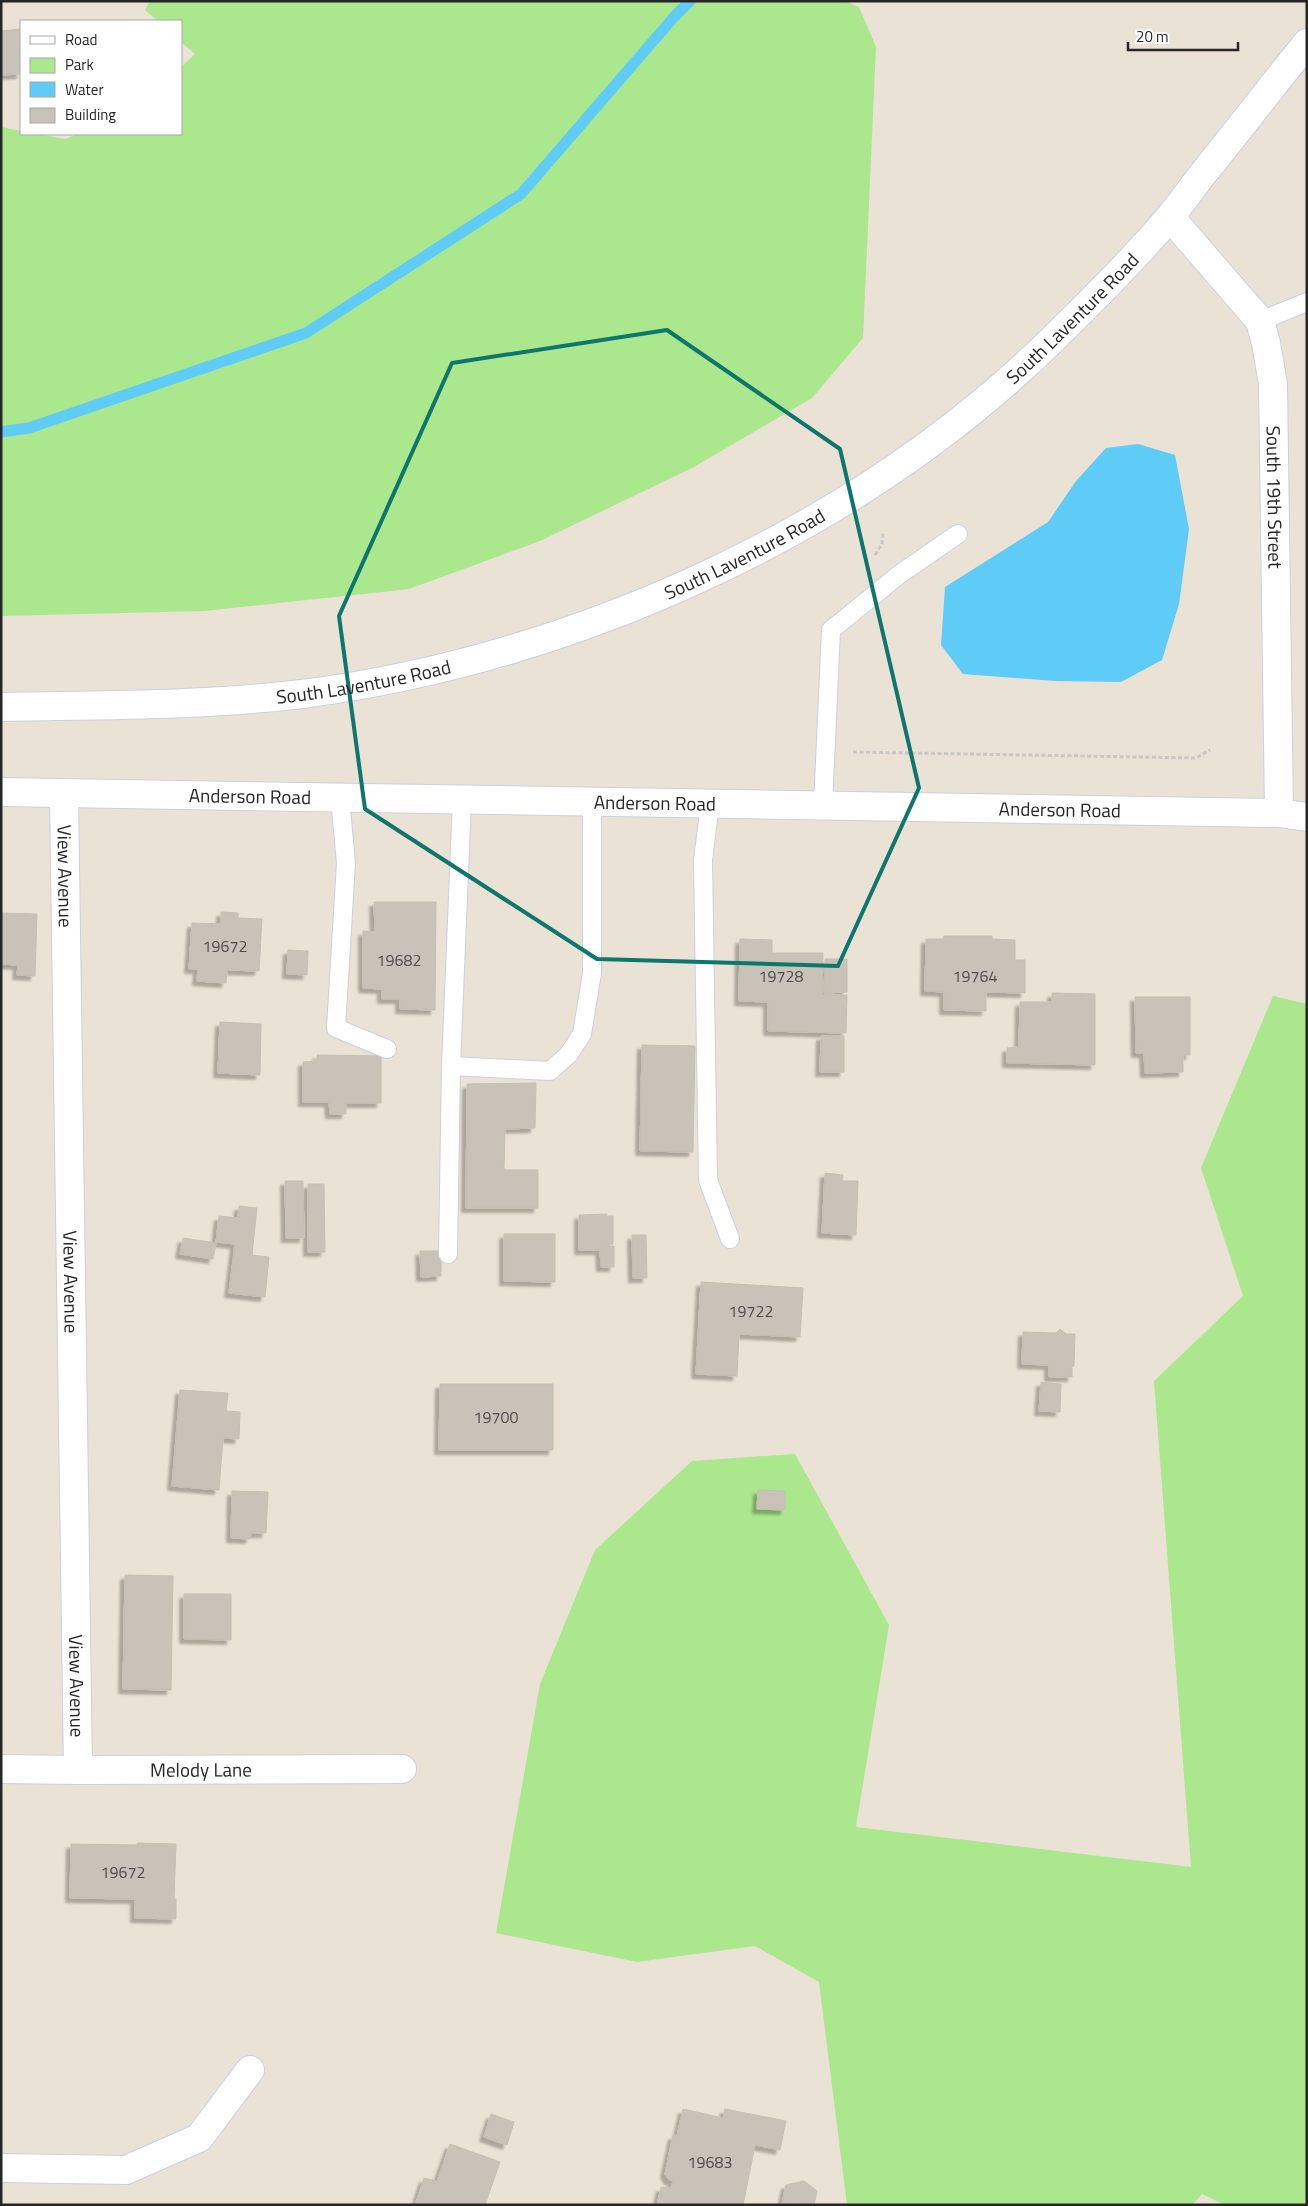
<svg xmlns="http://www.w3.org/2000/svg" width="1308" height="2206" viewBox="0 0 1308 2206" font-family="'Titillium Web',sans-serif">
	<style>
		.green { fill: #aae78d }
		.water { fill: #5fcbf7 }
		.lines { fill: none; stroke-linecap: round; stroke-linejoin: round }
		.stream { stroke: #5fcbf7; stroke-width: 11 }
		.building { fill: #c9c2b9; stroke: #c6bfb0; filter: url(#shadow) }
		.lane-casing { stroke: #cccfe1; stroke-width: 20 }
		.street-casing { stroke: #cccfe1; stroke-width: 30 }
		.secondary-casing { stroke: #cccfe1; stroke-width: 30 }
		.path { stroke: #c7c7c7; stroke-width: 3; stroke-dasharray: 4 2.5; stroke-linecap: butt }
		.lane { stroke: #fff; stroke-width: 18 }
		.street { stroke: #fff; stroke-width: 28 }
		.secondary { stroke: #fff; stroke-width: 28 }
		.marked { fill: none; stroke: #0f766e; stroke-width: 4; stroke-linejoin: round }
		.labels { text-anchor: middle; stroke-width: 4; stroke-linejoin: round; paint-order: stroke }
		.number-label { font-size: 16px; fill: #4f4d4b }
		.street-label { font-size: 19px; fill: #262626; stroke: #fff }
	</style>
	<defs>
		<filter id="shadow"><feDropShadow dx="-4.5" dy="4.5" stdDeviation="1" flood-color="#0004"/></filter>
	</defs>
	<rect width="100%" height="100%" fill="#ebe2d6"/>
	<!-- green -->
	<path class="green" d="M 150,1 L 845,1 L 859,7 L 876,47 L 863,338 L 812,398 L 694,467 L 540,541 L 409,589 L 204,611 L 1,616 L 1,127 L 21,131 L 21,134 L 37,134 L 66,139 L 77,134 L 181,134 L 181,67 L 195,54 L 181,42 L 181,21 L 158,21 L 145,10 Z
		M 1273,996 L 1307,1004 L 1307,2205 L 1225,2205 L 1202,2194 L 1192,2205 L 847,2205 L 819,1982 L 755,1946 L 637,1962 L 496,1933 L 540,1684 L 595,1550 L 692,1461 L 795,1454 L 889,1625 L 856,1827 L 1191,1867 L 1154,1381 L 1243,1296 L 1201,1168 Z"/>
	<!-- water -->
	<path class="water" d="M 1138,444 L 1175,455 L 1189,529 L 1179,604 L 1162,660 L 1121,682 L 1055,681 L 963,674 L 941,645 L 945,587 L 1048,522 L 1076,481 L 1106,448 Z"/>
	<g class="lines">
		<!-- stream -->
		<path class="stream" d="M 1,432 L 29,428 L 306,333 L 521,194 L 674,17 L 690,1"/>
	</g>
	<!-- building -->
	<path class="building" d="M 21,29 L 21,74 L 1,75 L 1,31 Z
		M 374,902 L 436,902 L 435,1010 L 400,1009 L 400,999 L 382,999 L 382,989 L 363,988 L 363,931 L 375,932 Z
		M 221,912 L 238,913 L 238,918 L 262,919 L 259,971 L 227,970 L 226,983 L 197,981 L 198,969 L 189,969 L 192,923 L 221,924 Z
		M 1,913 L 37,914 L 35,976 L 17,975 L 18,965 L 1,964 Z
		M 944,936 L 992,936 L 992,939 L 1015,940 L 1015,960 L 1025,960 L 1025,993 L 986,992 L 986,1011 L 944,1010 L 944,992 L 925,991 L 926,939 L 943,939 Z
		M 740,939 L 772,940 L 772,953 L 823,953 L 822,995 L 847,995 L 846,1033 L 768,1031 L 768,1002 L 739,1001 Z
		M 288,950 L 308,951 L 307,975 L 287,974 Z
		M 825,959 L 847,959 L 847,992 L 824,993 Z
		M 1052,993 L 1095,994 L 1095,1065 L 1007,1063 L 1007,1048 L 1019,1047 L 1020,1002 L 1052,1002 Z
		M 1135,997 L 1190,997 L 1190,1055 L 1183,1055 L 1183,1072 L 1145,1073 L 1144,1053 L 1136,1053 Z
		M 220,1022 L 261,1024 L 260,1075 L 218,1073 Z
		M 821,1036 L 844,1036 L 844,1072 L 820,1072 Z
		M 642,1045 L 695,1046 L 693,1152 L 640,1151 Z
		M 317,1055 L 381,1056 L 381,1103 L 346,1103 L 346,1114 L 330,1114 L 329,1102 L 303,1102 L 303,1062 L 317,1061 Z
		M 536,1083 L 535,1128 L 505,1129 L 504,1170 L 538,1170 L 538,1208 L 466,1208 L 467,1084 Z
		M 825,1173 L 843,1175 L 842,1181 L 858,1181 L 856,1235 L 822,1233 Z
		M 285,1181 L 303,1181 L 304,1238 L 286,1238 Z
		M 308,1184 L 324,1184 L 325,1252 L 308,1252 Z
		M 239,1206 L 257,1208 L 252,1255 L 269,1257 L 265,1297 L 229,1293 L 235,1244 L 216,1242 L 219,1216 L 238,1218 Z
		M 607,1214 L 606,1216 L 613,1216 L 613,1244 L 606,1244 L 607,1246 L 614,1246 L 614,1267 L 601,1267 L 600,1250 L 579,1250 L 579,1215 Z
		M 504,1234 L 555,1234 L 555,1282 L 504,1281 Z
		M 632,1235 L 646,1235 L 647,1278 L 633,1278 Z
		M 183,1238 L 216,1243 L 213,1259 L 180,1254 Z
		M 420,1251 L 441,1251 L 441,1276 L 421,1277 Z
		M 701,1282 L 803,1288 L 800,1337 L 739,1334 L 737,1376 L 696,1374 Z
		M 1060,1329 L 1066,1334 L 1075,1334 L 1074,1366 L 1072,1366 L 1072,1377 L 1049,1377 L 1049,1365 L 1022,1364 L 1023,1332 L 1056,1333 Z
		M 1041,1382 L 1061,1384 L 1060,1412 L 1039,1411 Z
		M 440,1384 L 553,1384 L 553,1450 L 439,1450 Z
		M 180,1390 L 228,1393 L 226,1411 L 240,1412 L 239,1439 L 223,1438 L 219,1490 L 172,1486 Z
		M 758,1490 L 785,1491 L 785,1510 L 757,1509 Z
		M 232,1491 L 268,1492 L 266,1533 L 251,1533 L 250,1539 L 231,1538 Z
		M 125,1575 L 173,1576 L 171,1690 L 123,1689 Z
		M 184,1594 L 231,1594 L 231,1640 L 184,1639 Z
		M 137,1843 L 176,1844 L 174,1899 L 176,1899 L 176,1919 L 135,1918 L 135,1899 L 70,1898 L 71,1844 L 137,1845 Z
		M 683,2109 L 723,2118 L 725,2109 L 786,2121 L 780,2150 L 755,2145 L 743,2205 L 657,2205 L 661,2187 L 671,2188 L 673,2181 L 669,2180 L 665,2174 L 673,2135 L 677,2136 Z
		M 491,2114 L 514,2122 L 507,2145 L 484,2137 Z
		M 450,2144 L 500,2162 L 485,2205 L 415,2205 L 424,2178 L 437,2181 Z
		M 804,2181 L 817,2191 L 814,2205 L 782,2204 L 786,2185 Z"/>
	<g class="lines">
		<!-- lane casing -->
		<g class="lane-casing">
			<path id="lane" d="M 1260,321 L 1307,302
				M 340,798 L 346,863 L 336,1028 L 387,1049
				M 710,804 L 703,860 L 708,1180 L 730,1239
				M 823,806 L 831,630 L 900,574 L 958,534
				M 451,1066 L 550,1071 L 569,1054 L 582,1034 L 592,973 L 592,802
				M 448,1254 L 451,1066 L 462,800"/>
		</g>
		<!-- street casing -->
		<g class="street-casing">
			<g id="street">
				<path id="s1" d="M 1170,217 L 1260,321 L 1266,343 L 1273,384 L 1279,813"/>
				<path id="s2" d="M 1,792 L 1279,813 L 1307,817"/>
				<path id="s3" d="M 64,794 L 78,1770"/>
				<path id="s4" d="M 1,1769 L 78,1770 L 402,1769"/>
				<path d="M 1,2168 L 126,2170 L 199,2138 L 250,2070"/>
			</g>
		</g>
		<!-- secondary casing -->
		<g class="secondary-casing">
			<g id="secondary">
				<path id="s5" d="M 1,707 C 101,705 202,706 302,694 C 574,659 860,530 1056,336 C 1095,298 1133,260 1168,219 C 1182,203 1193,186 1206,170 C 1240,128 1273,85 1307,43"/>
			</g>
		</g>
		<!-- path -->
		<path class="path" d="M 875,555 L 882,544 L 883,533
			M 853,752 L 1196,758 L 1210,750"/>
		<!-- lane -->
		<use href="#lane" class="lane"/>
		<!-- street -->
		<use href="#street" class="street"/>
		<!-- secondary -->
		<use href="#secondary" class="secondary"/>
	</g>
	<!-- marked area -->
	<path class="marked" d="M 667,330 L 840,449 L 919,788 L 838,966 L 597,959 L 365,809 L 339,616 L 452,363 Z"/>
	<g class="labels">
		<!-- number labels -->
		<g class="number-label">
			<text x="225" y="952">19672</text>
			<text x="399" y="966">19682</text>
			<text x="781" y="982">19728</text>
			<text x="975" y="982">19764</text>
			<text x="751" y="1317">19722</text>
			<text x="496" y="1423">19700</text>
			<text x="123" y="1878">19672</text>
			<text x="710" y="2168">19683</text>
		</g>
		<!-- street labels -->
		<g class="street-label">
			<text dy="7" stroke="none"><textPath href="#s5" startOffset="1174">South Laventure Road</textPath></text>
			<text dy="7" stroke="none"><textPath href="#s1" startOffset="315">South 19th Street</textPath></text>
			<text dy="7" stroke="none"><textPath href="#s5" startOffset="768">South Laventure Road</textPath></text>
			<text dy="7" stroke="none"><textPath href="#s5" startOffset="364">South Laventure Road</textPath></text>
			<text dy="7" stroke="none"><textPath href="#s2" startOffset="249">Anderson Road</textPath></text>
			<text dy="7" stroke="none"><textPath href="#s2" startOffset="654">Anderson Road</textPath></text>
			<text dy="7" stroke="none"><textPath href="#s2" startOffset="1059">Anderson Road</textPath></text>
			<text dy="7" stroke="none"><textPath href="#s3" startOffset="82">View Avenue</textPath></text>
			<text dy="7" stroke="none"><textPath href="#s3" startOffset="488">View Avenue</textPath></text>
			<text dy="7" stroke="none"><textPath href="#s3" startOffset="892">View Avenue</textPath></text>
			<text dy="7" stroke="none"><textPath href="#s4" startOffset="200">Melody Lane</textPath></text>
		</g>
	</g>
	<!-- border -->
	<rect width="1308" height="2206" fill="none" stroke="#262626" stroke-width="5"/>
	<!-- legend -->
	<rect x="20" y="20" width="162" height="115" fill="#ffffff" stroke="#a8a8a8"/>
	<rect x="30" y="36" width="25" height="8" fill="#ffffff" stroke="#a8a8a8"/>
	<text x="65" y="45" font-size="15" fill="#262626">Road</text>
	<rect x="30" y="58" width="25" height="15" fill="#aae78d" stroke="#a8a8a8"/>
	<text x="65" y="70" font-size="15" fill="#262626">Park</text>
	<rect x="30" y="82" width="25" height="15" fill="#5fcbf7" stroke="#a8a8a8"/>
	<text x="65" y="95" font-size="15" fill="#262626">Water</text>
	<rect x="30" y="108" width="25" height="15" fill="#c9c2b9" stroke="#a8a8a8"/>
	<text x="65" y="120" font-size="15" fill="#262626">Building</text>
	<!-- scale -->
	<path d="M1128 42v8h110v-8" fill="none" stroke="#262626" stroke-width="2.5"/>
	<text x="1136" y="42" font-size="15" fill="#262626" stroke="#ffffff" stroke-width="4" paint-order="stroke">20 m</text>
</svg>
